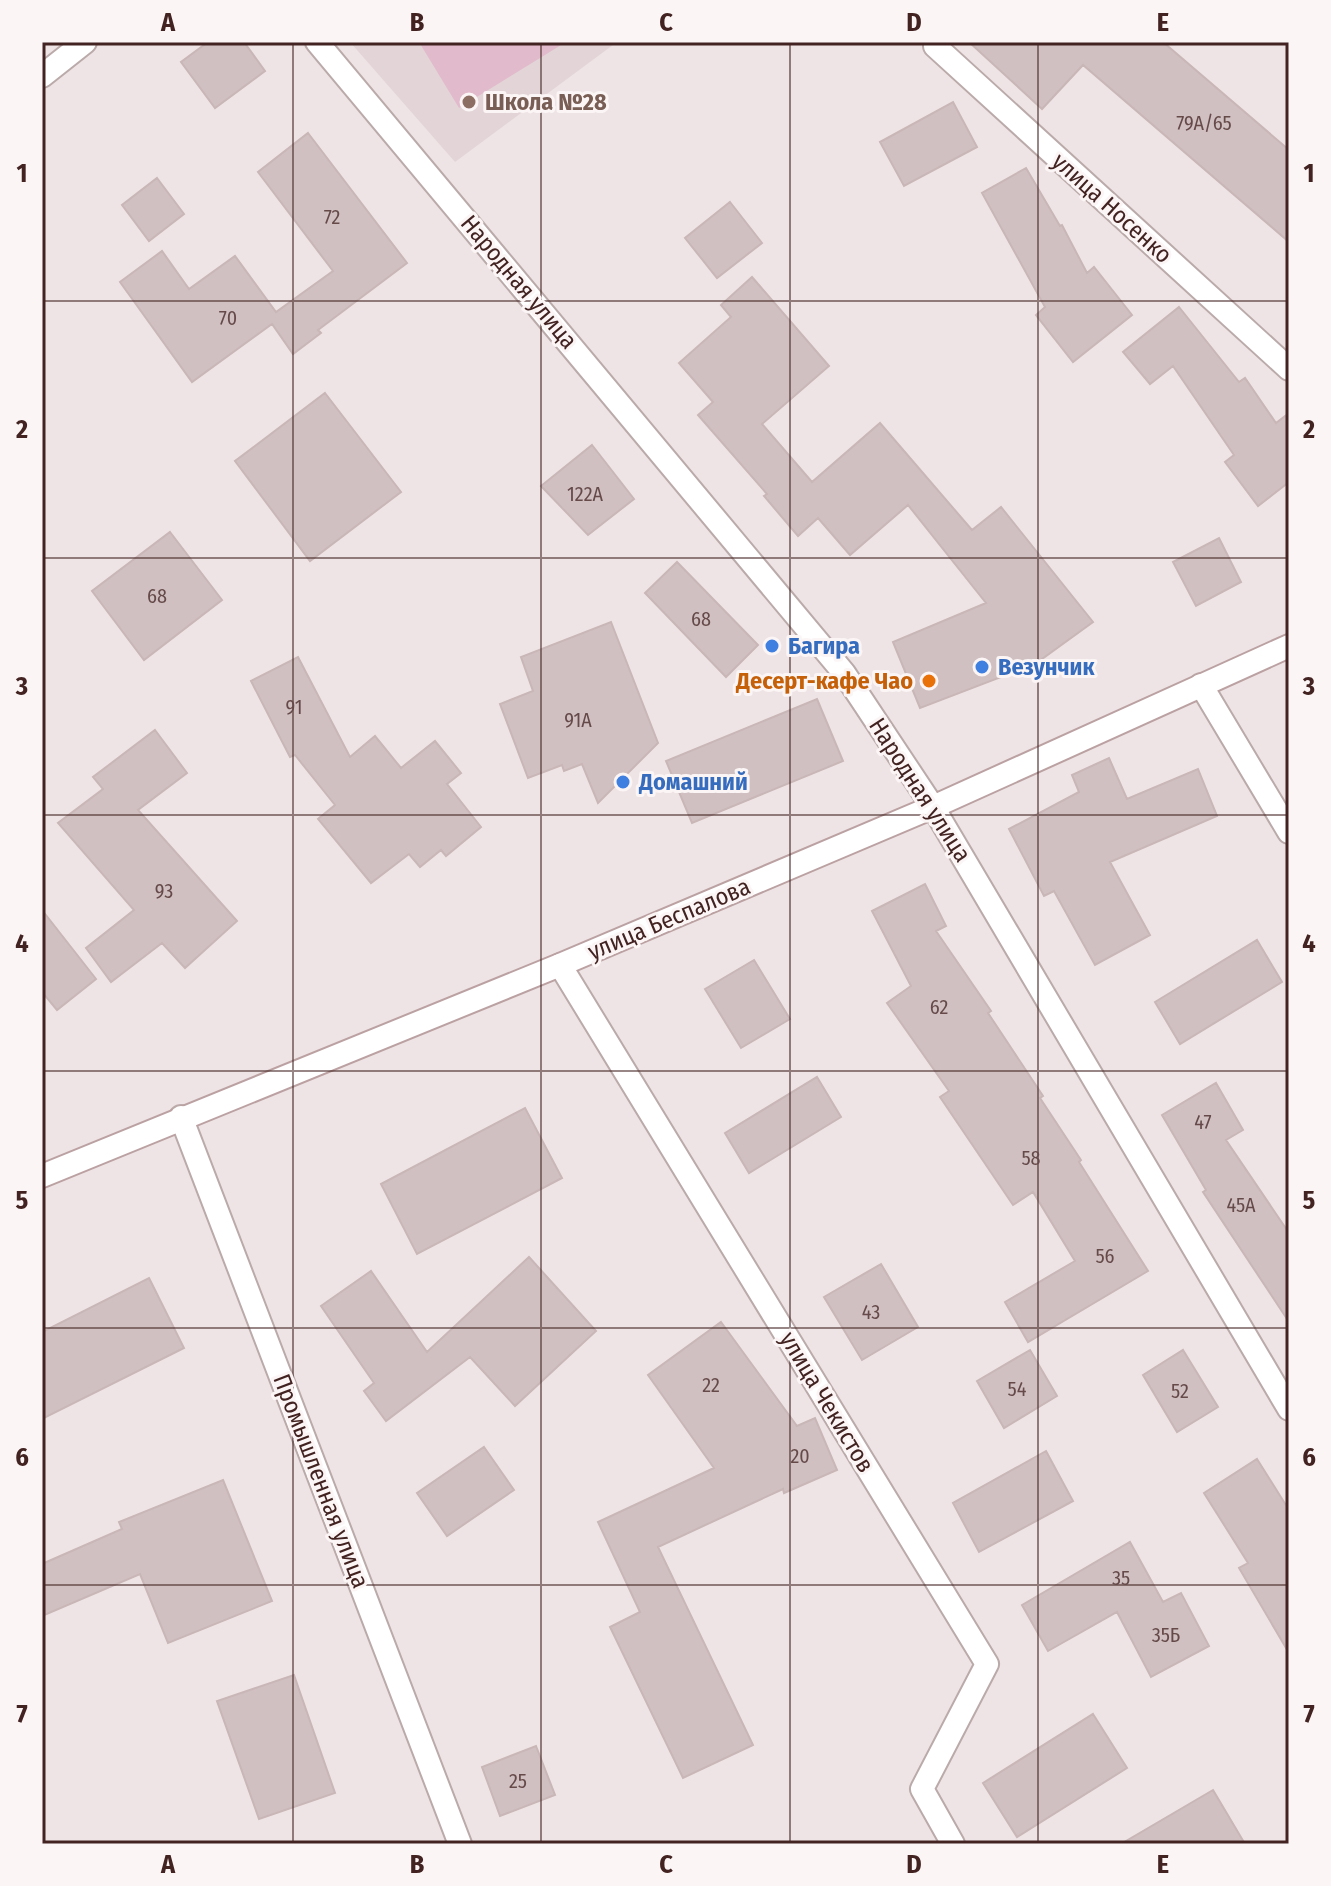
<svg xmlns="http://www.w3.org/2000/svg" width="1331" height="1886" viewBox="0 0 1331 1886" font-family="'Fira Sans Condensed',sans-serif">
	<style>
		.built { fill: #e3d5d7 }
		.green { fill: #e1bbcb }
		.building { fill: #d0c0c2; stroke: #c9b6b7; stroke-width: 2 }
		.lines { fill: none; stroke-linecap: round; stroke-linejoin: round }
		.minor-casing { stroke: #baa; stroke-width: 26 }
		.tertiary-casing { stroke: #baa; stroke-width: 26 }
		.secondary-casing { stroke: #bba1a2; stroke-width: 26 }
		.minor { stroke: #fff; stroke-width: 22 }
		.tertiary { stroke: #fff; stroke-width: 22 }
		.secondary { stroke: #fff; stroke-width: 22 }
		.grid { fill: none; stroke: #422321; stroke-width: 2; stroke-opacity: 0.55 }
		.education-dot { fill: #8d6e63; stroke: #fbf5f6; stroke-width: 3 }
		.shop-dot { fill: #3f7fe0; stroke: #fbf5f6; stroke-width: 3 }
		.food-dot { fill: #e8710a; stroke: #fbf5f6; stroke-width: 3 }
		.labels { text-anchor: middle; stroke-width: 6; stroke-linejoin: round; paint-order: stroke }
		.number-label { font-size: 20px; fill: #664a49 }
		.education-label { font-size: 24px; font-weight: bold; fill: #785e54; stroke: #fbf5f6; text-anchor: start }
		.street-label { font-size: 24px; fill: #422321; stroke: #fbf5f6 }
		.shop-label { font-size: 24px; font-weight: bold; fill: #366cbe; stroke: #fbf5f6; text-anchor: start }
		.food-label { font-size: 24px; font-weight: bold; fill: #c56008; stroke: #fbf5f6; text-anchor: end }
		.neatline { fill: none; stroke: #422321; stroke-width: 3 }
		.grid-label { font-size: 26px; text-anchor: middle; font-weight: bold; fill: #422321 }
	</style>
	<rect width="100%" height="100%" fill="#efe4e5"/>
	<!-- built -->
	<path class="built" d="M 350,42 L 617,42 L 455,162 Z"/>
	<!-- green -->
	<path class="green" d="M 419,42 L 566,42 L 459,108 Z"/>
	<!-- building -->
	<path class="building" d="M 208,42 L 244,42 L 265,71 L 215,108 L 181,62 Z
		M 969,42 L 1163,42 L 1289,150 L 1289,242 L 1083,65 L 1042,109 Z
		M 953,102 L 977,147 L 904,186 L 880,142 Z
		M 308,133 L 407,263 L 318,330 L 321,333 L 293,354 L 272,324 L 192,382 L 120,282 L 162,251 L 189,289 L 235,256 L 276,312 L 333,271 L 258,172 Z
		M 1026,168 L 1060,226 L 1062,225 L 1087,273 L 1094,267 L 1132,315 L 1073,362 L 1036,315 L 1045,307 L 982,193 Z
		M 157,178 L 184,214 L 149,241 L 122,205 Z
		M 730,202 L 762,243 L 717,278 L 685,238 Z
		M 752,277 L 829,366 L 762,424 L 812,482 L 880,423 L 972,530 L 1001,507 L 1093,622 L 1035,664 L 920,708 L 893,642 L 986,603 L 908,505 L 850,555 L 818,518 L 798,536 L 764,496 L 767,494 L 698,415 L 713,402 L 679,363 L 731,317 L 721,305 Z
		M 1179,307 L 1239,382 L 1245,378 L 1276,423 L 1289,413 L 1289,482 L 1258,506 L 1225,462 L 1234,455 L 1173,366 L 1150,384 L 1123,352 Z
		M 325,393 L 401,492 L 310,561 L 235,461 Z
		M 592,445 L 634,499 L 588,535 L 541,486 Z
		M 170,532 L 222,600 L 144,660 L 92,591 Z
		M 1219,538 L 1241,582 L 1196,606 L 1173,562 Z
		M 677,562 L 758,645 L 726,677 L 645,593 Z
		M 611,622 L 658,743 L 598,803 L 582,764 L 564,771 L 562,765 L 528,778 L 500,704 L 533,691 L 521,657 Z
		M 298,657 L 350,757 L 375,736 L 401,768 L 435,741 L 461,773 L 447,784 L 481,827 L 446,856 L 441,850 L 420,867 L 409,854 L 371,883 L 318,819 L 335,805 L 295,755 L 290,757 L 251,681 Z
		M 817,699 L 843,761 L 692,823 L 666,761 Z
		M 155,730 L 187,773 L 138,810 L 237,921 L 185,968 L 162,943 L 111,982 L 86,948 L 134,910 L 58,823 L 103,789 L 93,777 Z
		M 1109,758 L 1127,799 L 1198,769 L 1217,816 L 1110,862 L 1150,935 L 1095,965 L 1054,891 L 1044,896 L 1009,829 L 1079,792 L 1072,775 Z
		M 925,884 L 946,926 L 936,931 L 991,1011 L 988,1013 L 1043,1096 L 1040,1098 L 1081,1160 L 1079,1162 L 1148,1271 L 1028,1342 L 1005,1302 L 1075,1261 L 1033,1192 L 1013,1205 L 940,1097 L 949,1091 L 887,1003 L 911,986 L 872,911 Z
		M 42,910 L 96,979 L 57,1010 L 42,992 Z
		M 1257,940 L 1282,982 L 1180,1044 L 1155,1002 Z
		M 754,960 L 790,1019 L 741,1048 L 705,989 Z
		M 817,1077 L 841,1117 L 749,1173 L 725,1133 Z
		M 1216,1083 L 1243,1130 L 1226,1140 L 1289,1233 L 1289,1322 L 1203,1192 L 1206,1190 L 1162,1115 Z
		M 525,1108 L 562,1178 L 417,1254 L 381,1184 Z
		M 529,1257 L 596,1331 L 515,1406 L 470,1357 L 386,1421 L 364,1391 L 374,1383 L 321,1306 L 371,1271 L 427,1352 Z
		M 881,1264 L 918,1327 L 862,1360 L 824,1297 Z
		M 149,1278 L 184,1348 L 42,1419 L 42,1332 Z
		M 721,1322 L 797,1426 L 815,1418 L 837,1470 L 784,1493 L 783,1489 L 658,1547 L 753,1745 L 683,1778 L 610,1627 L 640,1612 L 598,1522 L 714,1468 L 648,1375 Z
		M 1030,1350 L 1057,1396 L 1004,1428 L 977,1381 Z
		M 1183,1350 L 1218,1407 L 1177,1432 L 1143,1375 Z
		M 484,1447 L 514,1490 L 447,1536 L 417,1493 Z
		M 1046,1451 L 1073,1501 L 979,1552 L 953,1503 Z
		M 1257,1459 L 1289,1510 L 1289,1653 L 1239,1568 L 1248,1563 L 1204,1493 Z
		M 223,1480 L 272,1601 L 168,1643 L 140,1574 L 42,1616 L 42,1564 L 122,1529 L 119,1522 Z
		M 1130,1542 L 1163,1602 L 1181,1593 L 1209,1646 L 1151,1677 L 1117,1612 L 1048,1651 L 1022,1605 Z
		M 294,1675 L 335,1793 L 259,1819 L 217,1701 Z
		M 1093,1714 L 1127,1768 L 1017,1837 L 983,1783 Z
		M 536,1746 L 555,1795 L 500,1816 L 482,1767 Z
		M 1213,1790 L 1245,1844 L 1121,1844 Z"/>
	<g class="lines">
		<!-- minor casing -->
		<g class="minor-casing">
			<path id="minor" d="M 317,42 L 844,673 L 933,807 L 1289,1409
				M 935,46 L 1289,369
				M 42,76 L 85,42
				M 1201,685 L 1289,832
				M 560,965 L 987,1664 L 922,1789 L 953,1844"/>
		</g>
		<!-- tertiary casing -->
		<g class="tertiary-casing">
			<path id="tertiary" d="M 181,1117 L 460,1844"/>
		</g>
		<!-- secondary casing -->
		<g class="secondary-casing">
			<path id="secondary" d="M 42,1176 L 560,965 L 933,807 L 1289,646"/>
		</g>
		<!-- minor -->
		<use href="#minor" class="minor"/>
		<!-- tertiary -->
		<use href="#tertiary" class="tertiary"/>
		<!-- secondary -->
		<use href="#secondary" class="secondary"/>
	</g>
	<!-- grid -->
	<path class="grid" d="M 293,42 L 293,1844M 541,42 L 541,1844M 790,42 L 790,1844M 1038,42 L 1038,1844M 42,301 L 1289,301M 42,558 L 1289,558M 42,815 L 1289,815M 42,1071 L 1289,1071M 42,1328 L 1289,1328M 42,1585 L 1289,1585"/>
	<!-- markers -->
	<circle class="education-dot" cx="469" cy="102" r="8"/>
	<g class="shop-dot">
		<circle cx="772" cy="646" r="8"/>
		<circle cx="982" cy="667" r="8"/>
		<circle cx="623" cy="782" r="8"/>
	</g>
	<circle class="food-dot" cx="929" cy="681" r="8"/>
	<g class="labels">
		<!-- number labels -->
		<g class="number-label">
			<text x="1204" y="130">79А/65</text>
			<text x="332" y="224">72</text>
			<text x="228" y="325">70</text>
			<text x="585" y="501">122А</text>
			<text x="157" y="603">68</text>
			<text x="701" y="626">68</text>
			<text x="294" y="714">91</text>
			<text x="578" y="727">91А</text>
			<text x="164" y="898">93</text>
			<text x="939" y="1014">62</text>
			<text x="1203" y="1129">47</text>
			<text x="1031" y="1165">58</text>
			<text x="1241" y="1212">45А</text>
			<text x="1105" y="1263">56</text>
			<text x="871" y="1319">43</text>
			<text x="711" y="1392">22</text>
			<text x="1017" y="1396">54</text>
			<text x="1180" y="1398">52</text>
			<text x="800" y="1463">20</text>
			<text x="1121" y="1585">35</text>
			<text x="1166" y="1642">35Б</text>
			<text x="518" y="1788">25</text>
		</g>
		<!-- education labels -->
		<g class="education-label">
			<text x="485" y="110">Школа №28</text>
		</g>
		<!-- street labels -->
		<g class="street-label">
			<text transform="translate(1112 208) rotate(42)" y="8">улица Носенко</text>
			<text transform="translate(519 282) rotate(50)" y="8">Народная улица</text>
			<text transform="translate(920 790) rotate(57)" y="8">Народная улица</text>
			<text transform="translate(669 919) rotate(-23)" y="8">улица Беспалова</text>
			<text transform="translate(827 1402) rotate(59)" y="8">улица Чекистов</text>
			<text transform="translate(321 1481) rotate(69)" y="8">Промышленная улица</text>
		</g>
		<!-- shop labels -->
		<g class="shop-label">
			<text x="788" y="654">Багира</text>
			<text x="998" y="675">Везунчик</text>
			<text x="639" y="790">Домашний</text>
		</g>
		<!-- food labels -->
		<g class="food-label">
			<text x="913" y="689">Десерт-кафе Чао</text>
		</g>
	</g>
	<!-- border -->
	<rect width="1331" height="1886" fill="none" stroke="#fbf5f6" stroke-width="88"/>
	<rect x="44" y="44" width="1243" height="1798" class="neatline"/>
	<g class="grid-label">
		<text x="168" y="31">A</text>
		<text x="417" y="31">B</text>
		<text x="666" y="31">C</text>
		<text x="914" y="31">D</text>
		<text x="1163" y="31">E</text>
		<text x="22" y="182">1</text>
		<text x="1309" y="182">1</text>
		<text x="22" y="438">2</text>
		<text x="1309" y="438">2</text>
		<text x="22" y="695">3</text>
		<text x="1309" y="695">3</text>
		<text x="22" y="952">4</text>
		<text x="1309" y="952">4</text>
		<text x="22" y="1209">5</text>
		<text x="1309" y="1209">5</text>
		<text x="22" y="1466">6</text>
		<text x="1309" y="1466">6</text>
		<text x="22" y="1723">7</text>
		<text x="1309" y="1723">7</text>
		<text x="168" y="1873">A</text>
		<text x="417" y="1873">B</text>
		<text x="666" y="1873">C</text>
		<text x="914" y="1873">D</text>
		<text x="1163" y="1873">E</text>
	</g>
</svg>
